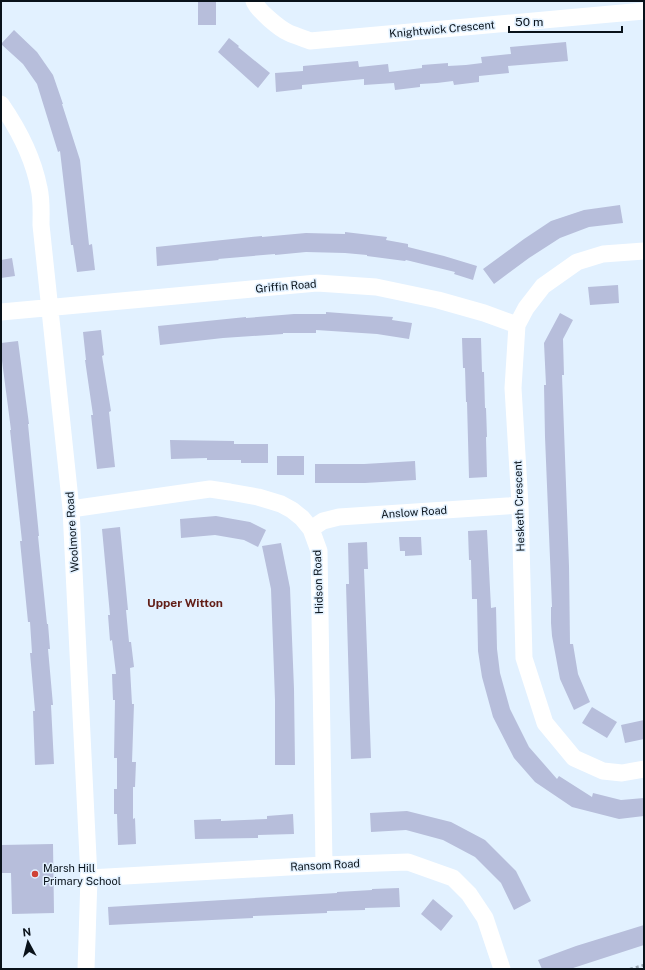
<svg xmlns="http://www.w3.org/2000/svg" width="645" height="970" viewBox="0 0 645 970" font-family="'Public Sans',sans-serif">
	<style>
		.building { fill: #b7bedb }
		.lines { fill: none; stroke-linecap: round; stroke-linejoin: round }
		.path { stroke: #9ca9b5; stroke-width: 2.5; stroke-dasharray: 3 3; stroke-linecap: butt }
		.street { stroke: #fff; stroke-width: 17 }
		.poi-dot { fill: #cf4235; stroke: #e2f1ff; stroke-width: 1.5 }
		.labels { text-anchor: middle; stroke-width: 3; stroke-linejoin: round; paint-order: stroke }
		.street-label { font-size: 11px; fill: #09121a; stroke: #e2f1ff }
		.poi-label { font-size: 11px; fill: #09121a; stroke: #e2f1ff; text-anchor: start }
		.neighbourhood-label { font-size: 12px; font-weight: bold; fill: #621e17; stroke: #e2f1ff }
	</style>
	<rect width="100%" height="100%" fill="#e2f1ff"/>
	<!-- building -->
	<path class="building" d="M 198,1 L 216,1 L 216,25 L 198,25 Z
		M 14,30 L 37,52 L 53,75 L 63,104 L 62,104 L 80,160 L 89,245 L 92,244 L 95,270 L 77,272 L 73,245 L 71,245 L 60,151 L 58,152 L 37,84 L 23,64 L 1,44 Z
		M 229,38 L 239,46 L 238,47 L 270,73 L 258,88 L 218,52 Z
		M 566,42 L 568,61 L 508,66 L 509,73 L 479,76 L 479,82 L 454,85 L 453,81 L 437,83 L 420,84 L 420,87 L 395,90 L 394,83 L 364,85 L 364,79 L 302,85 L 302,89 L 276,92 L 275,73 L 303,71 L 303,66 L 358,61 L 359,67 L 388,64 L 389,72 L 422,68 L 422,65 L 448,63 L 448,66 L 466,65 L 482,63 L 481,57 L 511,54 L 510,47 Z
		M 620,205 L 623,223 L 589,227 L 560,238 L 529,258 L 494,284 L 483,269 L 524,239 L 551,221 L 584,210 Z
		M 345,232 L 387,237 L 386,240 L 408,244 L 408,247 L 444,256 L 477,266 L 473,280 L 454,274 L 455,272 L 406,260 L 405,261 L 367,256 L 367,255 L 345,253 L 306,252 L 275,255 L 275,254 L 218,259 L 219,260 L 157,266 L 156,247 L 262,236 L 262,237 L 306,233 L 345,234 Z
		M 12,258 L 15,276 L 1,278 L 1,260 Z
		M 618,285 L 619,303 L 590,305 L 588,287 Z
		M 326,312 L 393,317 L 392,320 L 412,323 L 409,339 L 377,334 L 316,330 L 316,333 L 283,333 L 283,334 L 223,338 L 160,345 L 158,326 L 246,317 L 246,318 L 294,314 L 326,314 Z
		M 560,313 L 573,320 L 563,339 L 564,375 L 562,375 L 569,566 L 570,644 L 573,644 L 578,674 L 590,702 L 574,710 L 560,679 L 552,636 L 551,623 L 551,607 L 552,607 L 545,437 L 544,385 L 546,385 L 544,343 Z
		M 101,330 L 104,355 L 102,356 L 111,411 L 109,412 L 115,467 L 97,469 L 91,415 L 93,415 L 85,360 L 86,360 L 83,332 Z
		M 462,338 L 481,338 L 482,372 L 484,372 L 485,408 L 486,408 L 487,437 L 486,437 L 487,477 L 469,478 L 467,402 L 466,402 L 465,368 L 463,368 Z
		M 18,341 L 29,424 L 28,424 L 39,536 L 38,536 L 47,624 L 48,624 L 50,649 L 48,649 L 53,705 L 51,705 L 54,764 L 35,765 L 33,711 L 35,711 L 30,653 L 32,653 L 30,622 L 28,622 L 20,541 L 22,541 L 10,430 L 11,430 L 1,353 L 1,343 Z
		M 170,440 L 234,441 L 234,444 L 268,444 L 268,463 L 241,463 L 241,460 L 207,460 L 207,458 L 171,459 Z
		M 277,456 L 304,456 L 304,475 L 277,475 Z
		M 415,461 L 416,480 L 365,483 L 315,483 L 315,464 L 364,464 Z
		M 216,516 L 250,522 L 266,530 L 258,547 L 244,540 L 215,535 L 181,538 L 180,519 Z
		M 120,527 L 128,610 L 126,610 L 129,642 L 131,642 L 134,667 L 130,668 L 132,704 L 134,704 L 132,762 L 136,762 L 135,787 L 133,787 L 133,819 L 135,818 L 136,844 L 118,845 L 117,814 L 114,814 L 114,789 L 117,789 L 117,758 L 114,758 L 115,700 L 113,700 L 112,674 L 116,674 L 112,640 L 110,641 L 108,615 L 110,615 L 102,529 Z
		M 487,530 L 491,608 L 496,607 L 497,649 L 500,673 L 510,709 L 529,747 L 557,779 L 559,776 L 592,797 L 593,793 L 621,800 L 644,798 L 644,816 L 619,819 L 572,807 L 535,782 L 514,758 L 493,717 L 482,677 L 478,651 L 477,599 L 472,599 L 471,560 L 469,560 L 468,531 Z
		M 399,537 L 421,537 L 422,555 L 405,556 L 405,551 L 400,551 Z
		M 367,542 L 368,569 L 364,569 L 371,758 L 351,759 L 346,584 L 349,584 L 348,543 Z
		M 281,543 L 290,588 L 294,689 L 295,765 L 275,765 L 275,700 L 271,589 L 262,546 Z
		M 592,707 L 617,722 L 607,738 L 582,723 Z
		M 644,720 L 644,739 L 625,743 L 621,725 Z
		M 407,811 L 451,822 L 485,840 L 516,871 L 531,901 L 514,910 L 501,883 L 475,857 L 443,840 L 406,830 L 371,832 L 370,813 Z
		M 293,814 L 294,834 L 258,835 L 258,838 L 195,839 L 194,820 L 221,819 L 221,821 L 267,819 L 267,816 Z
		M 53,844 L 54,913 L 12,914 L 11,873 L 1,873 L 1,845 Z
		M 399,888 L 400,907 L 365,908 L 365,910 L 327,911 L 327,913 L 253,916 L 253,918 L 109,925 L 108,907 L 337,893 L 337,892 L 372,890 L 372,889 Z
		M 433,899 L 453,916 L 441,931 L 421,914 Z
		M 644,925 L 644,945 L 570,969 L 542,969 L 538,960 L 576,946 Z"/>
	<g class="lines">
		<!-- path -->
		<path class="path" d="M 630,969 L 644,965"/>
		<!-- street -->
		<path class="street" d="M 254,1 C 258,11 280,29 289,33 C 296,36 303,38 310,41 L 644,11
			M 1,104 C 19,130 33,157 39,188 C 42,200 41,213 41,225 L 71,509 L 89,878 L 86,969
			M 644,251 L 603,254 L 577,262 L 543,286 L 526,308 L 517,325 L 513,388 L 520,505 L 524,658 L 545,723 L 574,758 L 603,771 L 622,773 L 644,769
			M 1,312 L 317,283 L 376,287 L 438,300 L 484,313 L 517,325
			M 71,509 L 210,489 L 230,492 L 258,497 L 281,504 L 292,510 L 302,518 L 311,529 L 319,551 L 324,865
			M 311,529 L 323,521 L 339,517 L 520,505
			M 89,878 L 324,865 L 408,862 L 453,878 L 469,894 L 485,918 L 502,969"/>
	</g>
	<!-- markers -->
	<circle class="poi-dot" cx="35" cy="874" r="4"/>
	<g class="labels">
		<!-- street labels -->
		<g class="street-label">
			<text transform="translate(442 29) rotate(-5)" y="4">Knightwick Crescent</text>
			<text transform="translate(286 286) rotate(-5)" y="4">Griffin Road</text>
			<text transform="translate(519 506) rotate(-92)" y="4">Hesketh Crescent</text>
			<text transform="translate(414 512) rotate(-4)" y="4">Anslow Road</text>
			<text transform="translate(72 532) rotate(-94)" y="4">Woolmore Road</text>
			<text transform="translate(318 582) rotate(-92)" y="4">Hidson Road</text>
			<text transform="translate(325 865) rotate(-3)" y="4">Ransom Road</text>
		</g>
		<!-- poi labels -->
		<g class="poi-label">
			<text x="43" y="872">Marsh Hill<tspan x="43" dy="13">Primary School</tspan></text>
		</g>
		<!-- neighbourhood labels -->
		<g class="neighbourhood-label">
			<text x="185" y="607">Upper Witton</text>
		</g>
	</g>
	<!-- border -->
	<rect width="645" height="970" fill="none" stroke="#09121a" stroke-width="4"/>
	<!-- north arrow -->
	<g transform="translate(28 942) rotate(353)" stroke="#e2f1ff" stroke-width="3" paint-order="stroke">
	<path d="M0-3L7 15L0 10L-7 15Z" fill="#09121a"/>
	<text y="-6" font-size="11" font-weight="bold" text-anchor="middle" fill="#09121a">N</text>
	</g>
	<!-- scale -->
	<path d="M509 26v6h113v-6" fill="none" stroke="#09121a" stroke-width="2"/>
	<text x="515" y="26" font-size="12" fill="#09121a" stroke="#e2f1ff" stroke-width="3" paint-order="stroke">50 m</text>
</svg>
